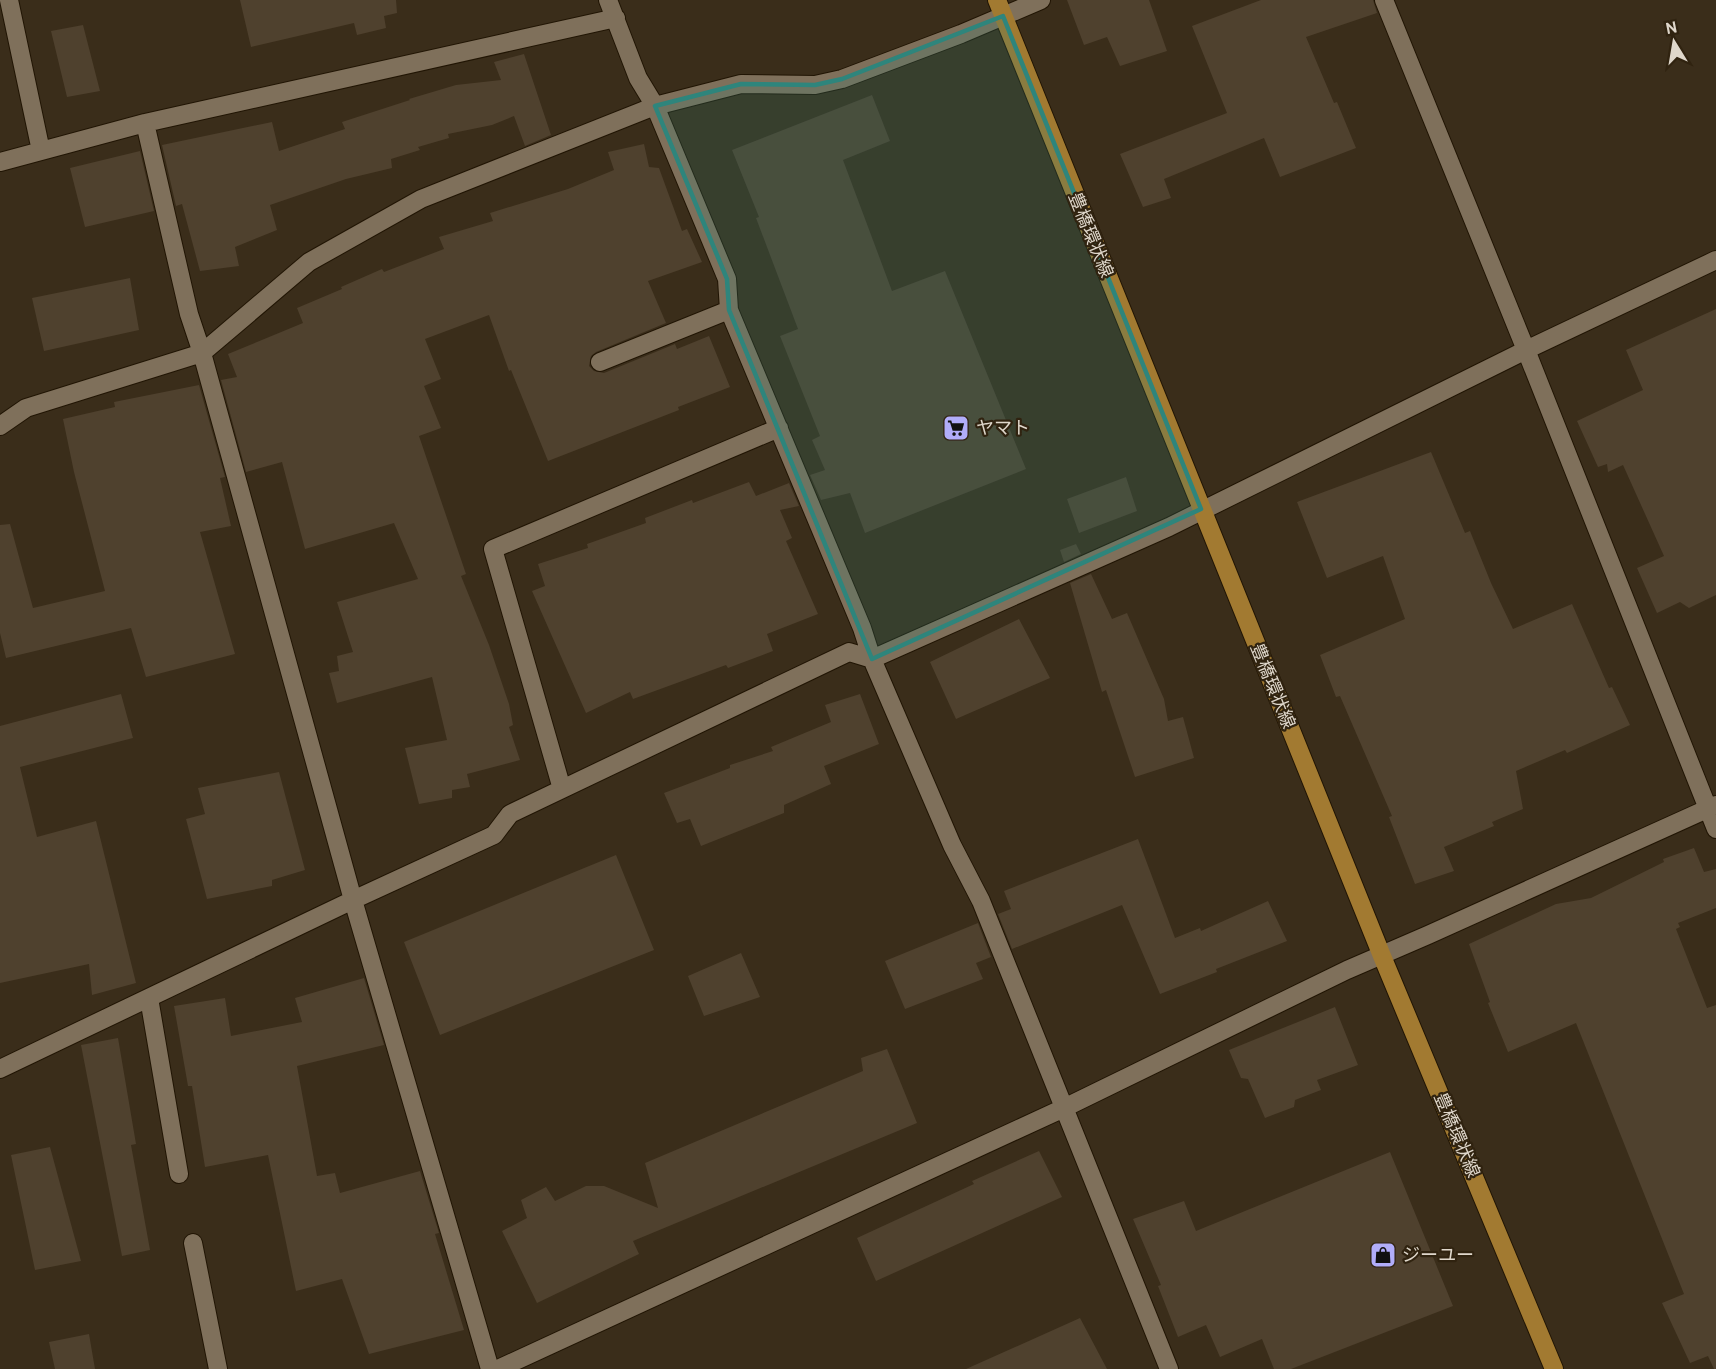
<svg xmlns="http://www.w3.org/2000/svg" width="1716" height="1369" viewBox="0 0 1716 1369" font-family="Overpass,'Noto Sans JP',sans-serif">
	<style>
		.building { fill: #4f412e }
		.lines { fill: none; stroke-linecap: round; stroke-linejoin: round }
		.minor-casing { stroke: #211504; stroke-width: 20 }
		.major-casing { stroke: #211504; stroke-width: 20 }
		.minor { stroke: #7f705b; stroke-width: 18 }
		.major { stroke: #a27a31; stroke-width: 18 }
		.marked { fill: #2e857c; fill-opacity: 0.2; stroke: #2e857c; stroke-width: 4.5; stroke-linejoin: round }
		.labels { text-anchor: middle; stroke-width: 4.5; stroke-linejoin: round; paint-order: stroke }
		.street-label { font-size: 18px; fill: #dfd7cb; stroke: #302310 }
		.poi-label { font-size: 18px; fill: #dfd7cb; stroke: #302310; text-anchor: start }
	</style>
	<rect width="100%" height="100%" fill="#3a2d1a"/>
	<!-- building -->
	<path class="building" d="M 240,0 L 396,0 L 397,13 L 384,16 L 386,28 L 357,35 L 354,23 L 251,47 Z
		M 1067,0 L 1149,0 L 1167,51 L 1120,66 L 1107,37 L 1084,45 Z
		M 1261,0 L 1373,0 L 1377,13 L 1306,37 L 1334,103 L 1337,102 L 1356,148 L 1280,177 L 1264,138 L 1164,179 L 1171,198 L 1143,207 L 1120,154 L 1227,113 L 1192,26 Z
		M 83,25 L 100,91 L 67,97 L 51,31 Z
		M 524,54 L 551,135 L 525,146 L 514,116 L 492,125 L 448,134 L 449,138 L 418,147 L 420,150 L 391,159 L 392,168 L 346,179 L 270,205 L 277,230 L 235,247 L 239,266 L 200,271 L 182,204 L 176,206 L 162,145 L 272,122 L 279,151 L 345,129 L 342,122 L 410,100 L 409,99 L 456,85 L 501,80 L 494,62 Z
		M 872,95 L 890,141 L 843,160 L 892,291 L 945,271 L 1026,469 L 865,533 L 850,493 L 821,500 L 810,475 L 825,470 L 812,440 L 820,436 L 780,336 L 798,329 L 756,218 L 759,217 L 732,150 Z
		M 644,144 L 649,167 L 659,168 L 682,231 L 687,229 L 702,262 L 648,281 L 666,323 L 596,352 L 591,356 L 589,366 L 594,371 L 604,373 L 675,344 L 677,349 L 709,336 L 730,387 L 678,407 L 679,410 L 548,461 L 511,370 L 509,371 L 489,315 L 425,339 L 441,379 L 424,386 L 441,428 L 419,436 L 466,574 L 461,576 L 489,645 L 509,704 L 513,725 L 509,727 L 520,760 L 467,774 L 470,787 L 452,790 L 452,798 L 419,804 L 405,748 L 447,740 L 432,677 L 337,703 L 329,673 L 339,671 L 337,656 L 353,652 L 337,602 L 418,579 L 394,523 L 305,549 L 282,462 L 246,472 L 221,380 L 237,377 L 228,354 L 303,323 L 297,308 L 342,289 L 341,287 L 382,269 L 384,272 L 444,249 L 439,237 L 493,221 L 490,213 L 568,189 L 614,170 L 608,152 Z
		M 140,151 L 154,211 L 85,227 L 70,168 Z
		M 130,278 L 139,330 L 44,351 L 32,298 Z
		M 1716,309 L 1716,595 L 1689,608 L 1680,602 L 1657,613 L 1637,568 L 1664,556 L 1623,465 L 1608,472 L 1607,464 L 1598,467 L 1577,421 L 1643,390 L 1626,350 Z
		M 199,385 L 225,477 L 220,478 L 231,526 L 200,532 L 235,654 L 146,677 L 131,628 L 6,658 L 0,633 L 0,525 L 10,524 L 33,608 L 105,591 L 74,472 L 63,419 L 115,407 L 114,402 Z
		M 1431,452 L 1465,533 L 1470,531 L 1491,583 L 1513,629 L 1572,604 L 1609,688 L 1612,687 L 1630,725 L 1567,753 L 1565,750 L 1516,771 L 1523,809 L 1492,822 L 1494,826 L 1444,847 L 1454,871 L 1415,884 L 1389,817 L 1392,816 L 1340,696 L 1336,697 L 1320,655 L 1405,619 L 1383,556 L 1327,578 L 1297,502 Z
		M 1126,477 L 1137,511 L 1079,533 L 1067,499 Z
		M 749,482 L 756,496 L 789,483 L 799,506 L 780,510 L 792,538 L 786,541 L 818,614 L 767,634 L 773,651 L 728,668 L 726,665 L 633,699 L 630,692 L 586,713 L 532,591 L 545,586 L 538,564 L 588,548 L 587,544 L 646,523 L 645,518 L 692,500 L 693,503 Z
		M 1076,544 L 1081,554 L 1064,562 L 1060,550 Z
		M 1091,574 L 1112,619 L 1127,613 L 1164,699 L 1168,721 L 1183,717 L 1194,758 L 1135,777 L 1106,690 L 1102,692 L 1070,583 Z
		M 1019,619 L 1050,678 L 956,719 L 930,662 Z
		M 121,694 L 133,738 L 20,767 L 37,837 L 96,821 L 136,983 L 92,995 L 89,964 L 0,983 L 0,726 Z
		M 860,694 L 879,744 L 824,766 L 831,784 L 784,805 L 784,813 L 701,846 L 690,819 L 677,823 L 664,793 L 730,768 L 730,765 L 773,751 L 771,747 L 831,722 L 825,705 Z
		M 279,772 L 305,870 L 272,880 L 272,886 L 207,899 L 186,819 L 205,814 L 198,788 Z
		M 1138,839 L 1175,938 L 1200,928 L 1201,931 L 1268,901 L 1287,941 L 1216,969 L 1217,972 L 1160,994 L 1122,905 L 1012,949 L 998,914 L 1011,909 L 1004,891 Z
		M 1694,848 L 1704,872 L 1716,869 L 1716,908 L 1678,923 L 1680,927 L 1676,929 L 1707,1008 L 1716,1005 L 1716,1369 L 1714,1369 L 1708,1356 L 1690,1363 L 1662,1303 L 1684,1294 L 1576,1023 L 1508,1052 L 1488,1003 L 1490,1002 L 1469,944 L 1556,904 L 1591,898 L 1664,862 L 1663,859 Z
		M 616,855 L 654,950 L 440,1035 L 404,942 Z
		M 978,923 L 991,957 L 976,963 L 983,979 L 905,1009 L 885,961 Z
		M 741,953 L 760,997 L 704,1016 L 688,976 Z
		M 364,978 L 384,1045 L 297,1066 L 317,1176 L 335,1173 L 340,1193 L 420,1171 L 439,1233 L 435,1234 L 464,1330 L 369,1354 L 342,1279 L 296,1291 L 268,1155 L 205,1167 L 192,1086 L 188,1086 L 174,1006 L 225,998 L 231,1036 L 302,1022 L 295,998 Z
		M 1335,1007 L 1358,1065 L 1317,1080 L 1321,1090 L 1295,1100 L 1294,1107 L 1265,1118 L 1248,1079 L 1241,1078 L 1229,1050 Z
		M 118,1038 L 136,1144 L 131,1145 L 150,1250 L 122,1256 L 81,1045 Z
		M 887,1049 L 917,1123 L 633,1241 L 639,1254 L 537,1303 L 502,1231 L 527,1218 L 521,1200 L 546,1187 L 555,1201 L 586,1186 L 604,1186 L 658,1208 L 645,1163 L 863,1071 L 861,1058 Z
		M 50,1147 L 81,1261 L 35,1270 L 11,1155 Z
		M 1039,1151 L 1062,1197 L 876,1281 L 857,1238 L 974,1184 L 972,1181 Z
		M 1390,1152 L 1453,1306 L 1291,1369 L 1274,1369 L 1262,1339 L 1220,1357 L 1206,1325 L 1178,1337 L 1158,1286 L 1161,1285 L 1133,1219 L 1184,1201 L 1196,1231 Z
		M 1080,1318 L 1107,1369 L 966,1369 Z
		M 89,1334 L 95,1369 L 55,1369 L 49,1342 Z"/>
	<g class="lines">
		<!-- minor casing -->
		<g class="minor-casing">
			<path id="minor" d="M 9,0 L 41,151
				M 608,0 L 638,78 L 655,106 L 727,279 L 729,310 L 862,628 L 872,659 L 952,845 L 981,901 L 1169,1369
				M 1384,0 L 1526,350 L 1716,829
				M 145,123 L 189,314 L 202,353 L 353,900 L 490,1369
				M 0,162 L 145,123 L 616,18
				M 600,362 L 729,310
				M 0,426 L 26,408 L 202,353 L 309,262 L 421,199 L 655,106 L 741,84 L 815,85 L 842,79 L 961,34 L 1041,0
				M 562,789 L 493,549 L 779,428
				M 149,998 L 179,1174
				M 0,1069 L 353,900 L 494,835 L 510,814 L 849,652 L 872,659 L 1169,527 L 1526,350 L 1716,260
				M 193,1243 L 218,1369
				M 498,1369 L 1064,1108 L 1347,970 L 1428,935 L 1716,805"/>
		</g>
		<!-- major casing -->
		<g class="major-casing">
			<path id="major" d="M 997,0 L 1382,956 L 1554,1369"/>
		</g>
		<!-- minor -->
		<use href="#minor" class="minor"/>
		<!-- major -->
		<use href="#major" class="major"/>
	</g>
	<!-- marked area -->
	<path class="marked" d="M 1003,16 L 1201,509 L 872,659 L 729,310 L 727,279 L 655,106 L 741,84 L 815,85 L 842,79 Z"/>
	<!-- icons -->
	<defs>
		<g id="supermarket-square" transform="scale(1.35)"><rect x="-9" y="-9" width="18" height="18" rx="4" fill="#b1adfa" stroke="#302310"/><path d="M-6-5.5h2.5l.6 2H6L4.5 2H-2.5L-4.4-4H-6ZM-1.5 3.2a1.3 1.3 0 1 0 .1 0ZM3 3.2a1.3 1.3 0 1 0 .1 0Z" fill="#111"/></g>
		<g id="shop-square" transform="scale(1.35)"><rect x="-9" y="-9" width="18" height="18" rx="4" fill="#b1adfa" stroke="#302310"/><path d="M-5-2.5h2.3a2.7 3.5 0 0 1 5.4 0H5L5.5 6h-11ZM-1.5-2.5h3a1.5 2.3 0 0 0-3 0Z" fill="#111"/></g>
	</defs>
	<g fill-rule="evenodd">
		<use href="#supermarket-square" x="956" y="428"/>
		<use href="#shop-square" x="1383" y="1255"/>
	</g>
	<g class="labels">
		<!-- street labels -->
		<g class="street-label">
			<text transform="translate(1091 235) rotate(68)" y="6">豊橋環状線</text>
			<text transform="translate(1273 686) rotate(68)" y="6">豊橋環状線</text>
			<text transform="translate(1457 1135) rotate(67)" y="6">豊橋環状線</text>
		</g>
		<!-- poi labels -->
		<g class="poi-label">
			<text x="976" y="434">ヤマト</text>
			<text x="1402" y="1261">ジーユー</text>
		</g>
	</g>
	<!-- north arrow -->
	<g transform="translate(1674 42) rotate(349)" stroke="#302310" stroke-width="4.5" paint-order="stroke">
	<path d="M0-4.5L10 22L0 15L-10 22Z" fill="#dfd7cb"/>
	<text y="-9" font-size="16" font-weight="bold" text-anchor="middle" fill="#dfd7cb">N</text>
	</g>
</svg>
